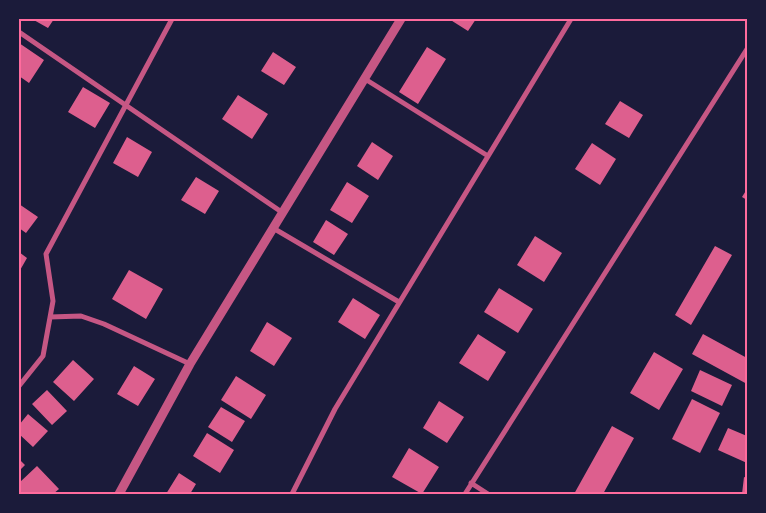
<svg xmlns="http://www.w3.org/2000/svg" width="766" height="513" viewBox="0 0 766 513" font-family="Arial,sans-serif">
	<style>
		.building { fill: #dd5f8e }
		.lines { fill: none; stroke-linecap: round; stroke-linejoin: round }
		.minor { stroke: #c65784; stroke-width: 5 }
		.tertiary { stroke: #c65784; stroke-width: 9 }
		.neatline { fill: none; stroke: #ff6b9d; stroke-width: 2 }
	</style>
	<rect width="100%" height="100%" fill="#1b1b3a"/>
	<!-- building -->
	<path class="building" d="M 32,19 L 54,19 L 48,28 Z
		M 449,19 L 476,19 L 468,31 Z
		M 19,43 L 44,60 L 29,83 L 19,76 Z
		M 427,47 L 446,59 L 418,104 L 399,92 Z
		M 273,52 L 296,67 L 284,85 L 261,71 Z
		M 83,87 L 110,103 L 95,128 L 68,112 Z
		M 238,95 L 268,114 L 252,139 L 222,119 Z
		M 620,101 L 643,115 L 629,138 L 605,124 Z
		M 127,137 L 152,152 L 138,177 L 113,163 Z
		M 372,142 L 393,156 L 378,180 L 357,166 Z
		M 592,143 L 616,159 L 600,185 L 575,169 Z
		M 196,177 L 219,191 L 205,214 L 181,200 Z
		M 347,182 L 369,196 L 352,223 L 330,210 Z
		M 747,189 L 747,200 L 742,197 Z
		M 19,204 L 38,217 L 26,233 L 19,228 Z
		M 326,220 L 348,234 L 334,255 L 313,242 Z
		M 535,236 L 562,253 L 544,282 L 517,265 Z
		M 715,246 L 732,255 L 691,325 L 675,315 Z
		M 19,252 L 27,258 L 19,272 Z
		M 129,270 L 163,289 L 146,319 L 112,299 Z
		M 499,288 L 533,309 L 518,333 L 484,312 Z
		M 353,298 L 380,315 L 365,339 L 338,322 Z
		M 267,322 L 292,338 L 274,366 L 250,351 Z
		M 478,334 L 506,352 L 488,381 L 459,363 Z
		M 703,334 L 747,358 L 747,384 L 692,354 Z
		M 654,352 L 683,369 L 659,410 L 630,393 Z
		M 73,360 L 94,379 L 74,401 L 53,382 Z
		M 134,366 L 155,379 L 138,406 L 117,394 Z
		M 700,370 L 732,385 L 722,406 L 691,391 Z
		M 236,376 L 266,395 L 251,419 L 221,400 Z
		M 47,390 L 67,411 L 52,425 L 32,404 Z
		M 692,399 L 720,413 L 700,453 L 672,439 Z
		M 439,401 L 464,417 L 447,443 L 423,428 Z
		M 221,407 L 245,421 L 232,442 L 208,427 Z
		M 28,414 L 48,431 L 33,447 L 19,434 L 19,425 Z
		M 612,426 L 634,438 L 603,494 L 574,494 Z
		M 728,428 L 747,436 L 747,463 L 718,450 Z
		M 207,433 L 234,450 L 220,473 L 193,456 Z
		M 409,448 L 439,467 L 422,494 L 392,477 Z
		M 19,459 L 25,465 L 19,471 Z
		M 37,466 L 59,489 L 53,494 L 19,494 L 19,483 Z
		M 179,473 L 196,484 L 190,494 L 166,494 Z
		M 744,477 L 747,478 L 747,494 L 742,494 Z"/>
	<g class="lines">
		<!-- minor -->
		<path class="minor" d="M 19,32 L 283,213
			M 365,79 L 488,156
			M 273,228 L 399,302
			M 50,317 L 81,316 L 104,324 L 190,364
			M 19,386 L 43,356 L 53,301 L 46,254 L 172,19
			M 471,483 L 488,494
			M 292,494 L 335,409 L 571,19
			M 465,494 L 747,49"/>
		<!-- tertiary -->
		<path class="tertiary" d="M 119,494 L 190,364 L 401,19"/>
	</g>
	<!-- border -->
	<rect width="766" height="513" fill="none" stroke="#1b1b3a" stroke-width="40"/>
	<rect x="20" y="20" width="726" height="473" class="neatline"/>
</svg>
